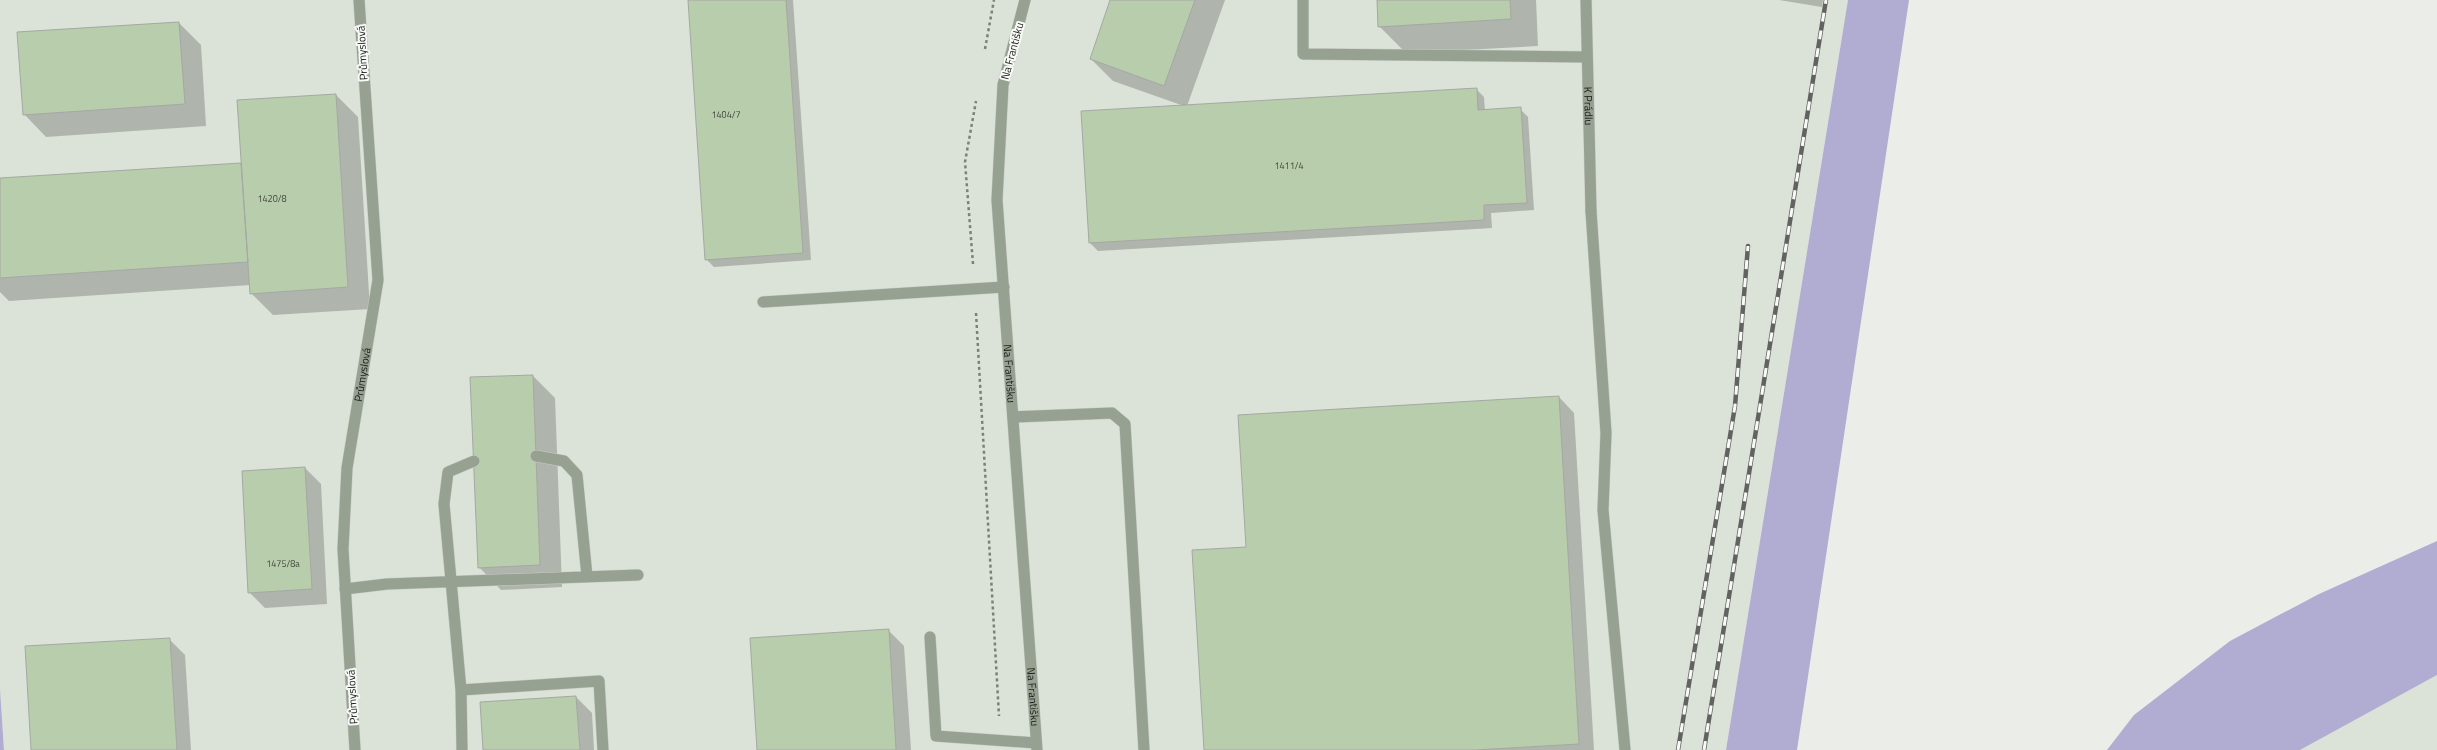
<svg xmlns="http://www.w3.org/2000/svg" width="2437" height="750" viewBox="0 0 2437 750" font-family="'Titillium Web',sans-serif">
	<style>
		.built { fill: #dbe2d7 }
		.forest { fill: #b1add2 }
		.shadow { fill: #0003 }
		.building { fill: #b7cdab; stroke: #a5a8a4 }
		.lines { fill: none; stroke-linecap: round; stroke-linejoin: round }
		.service-casing { stroke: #c8cbc7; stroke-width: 12 }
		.minor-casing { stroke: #c8cbc7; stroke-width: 12 }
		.path { stroke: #7d7f7c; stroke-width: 2.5; stroke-dasharray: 3 3; stroke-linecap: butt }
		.service { stroke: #97a192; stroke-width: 11 }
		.minor { stroke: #97a192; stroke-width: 11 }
		.rail-casing { stroke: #626360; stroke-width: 4.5 }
		.rail { stroke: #f7faf6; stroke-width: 3; stroke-dasharray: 9; stroke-linecap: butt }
		.labels { text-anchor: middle; stroke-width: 4; stroke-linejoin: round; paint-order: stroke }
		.number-label { font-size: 9px; fill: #40463c }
		.street-label { font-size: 11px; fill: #181917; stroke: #f7faf6 }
	</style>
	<rect width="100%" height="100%" fill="#eaede8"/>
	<!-- built -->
	<path class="built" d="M 0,0 L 1848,0 L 1726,750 L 4,750 L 0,689 Z
		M 2437,675 L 2437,750 L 2300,750 Z"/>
	<!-- forest -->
	<path class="forest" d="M 1848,0 L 1909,0 L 1797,750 L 1726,750 Z
		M 2437,541 L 2437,675 L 2300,750 L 2107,750 L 2134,715 L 2230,641 L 2319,594 Z
		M 0,689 L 4,750 L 0,750 Z"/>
	<!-- shadow -->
	<path class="shadow" d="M 689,0 L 793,0 L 811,260 L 714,267 L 706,259 Z
		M 1112,0 L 1225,0 L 1187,106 L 1476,89 L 1484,97 L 1485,111 L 1520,109 L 1528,117 L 1534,210 L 1491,213 L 1492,228 L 1098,251 L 1090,243 L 1184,106 L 1113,81 L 1091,59 Z
		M 1378,0 L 1536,0 L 1538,46 L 1406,53 L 1379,26 Z
		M 1779,0 L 1823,0 L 1822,7 Z
		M 179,23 L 201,45 L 206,126 L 46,137 L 24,114 Z
		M 336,95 L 358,117 L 370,309 L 273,315 L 251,293 L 250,285 L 9,301 L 0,292 L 0,179 L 242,164 Z
		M 533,376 L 555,398 L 562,587 L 501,590 L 479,567 Z
		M 1559,397 L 1574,413 L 1594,750 L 1205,750 Z
		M 305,468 L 321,484 L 327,604 L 265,608 L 249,592 Z
		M 888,630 L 904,646 L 911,750 L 758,750 Z
		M 169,639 L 185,655 L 191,750 L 32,750 Z
		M 576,697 L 592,713 L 594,750 L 484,750 Z"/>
	<!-- building -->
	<path class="building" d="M 688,0 L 786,0 L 803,253 L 705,260 Z
		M 1110,0 L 1195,0 L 1164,86 L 1090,59 Z
		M 1377,0 L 1510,0 L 1511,19 L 1378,27 Z
		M 179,22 L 185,104 L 23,115 L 17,32 Z
		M 1477,88 L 1478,110 L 1521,107 L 1527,203 L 1484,205 L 1484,220 L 1089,243 L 1081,111 Z
		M 336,94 L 348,287 L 250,294 L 237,100 Z
		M 241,163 L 248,262 L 0,278 L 0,178 Z
		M 533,375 L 540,565 L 478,568 L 470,377 Z
		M 1559,396 L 1579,744 L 1475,750 L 1204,750 L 1192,550 L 1246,547 L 1238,415 Z
		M 305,467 L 312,589 L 248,593 L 242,471 Z
		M 889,629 L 896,750 L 757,750 L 750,638 Z
		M 170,638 L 177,750 L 31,750 L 25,646 Z
		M 576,696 L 580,750 L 483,750 L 480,702 Z"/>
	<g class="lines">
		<!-- service casing -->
		<g class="service-casing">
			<path id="service" d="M 1303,0 L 1303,54 L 1587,57
				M 1591,211 L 1606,433 L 1603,510 L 1625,750
				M 763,302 L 1004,287
				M 1013,417 L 1112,413 L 1125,424 L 1144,750
				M 536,456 L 564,461 L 577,475 L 587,576
				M 345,589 L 387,584 L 638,575
				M 930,637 L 936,736 L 1036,743
				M 461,690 L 599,681 L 603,750
				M 462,750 L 461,690 L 444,504 L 448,472 L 474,461"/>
		</g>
		<!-- minor casing -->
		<g class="minor-casing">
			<g id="minor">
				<path id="s1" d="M 1025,0 L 1003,85 L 997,200 L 1037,750"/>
				<path id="s2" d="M 1586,0 L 1591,211"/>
				<path id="s3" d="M 355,750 L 343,549 L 347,468 L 378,280 L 359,0"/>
			</g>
		</g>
		<!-- path -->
		<path class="path" d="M 985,49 L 994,0
			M 973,264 L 965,162 L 976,101
			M 976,313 L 999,716"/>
		<!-- service -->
		<use href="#service" class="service"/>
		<!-- minor -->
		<use href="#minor" class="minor"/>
		<!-- rail casing -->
		<g class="rail-casing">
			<path id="rail" d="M 1678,750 L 1735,406 L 1748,246
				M 1704,750 L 1826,0"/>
		</g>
		<!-- rail -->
		<use href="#rail" class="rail"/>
	</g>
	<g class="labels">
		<!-- number labels -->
		<g class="number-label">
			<text x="726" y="118">1404/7</text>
			<text x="1289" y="169">1411/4</text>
			<text x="272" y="202">1420/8</text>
			<text x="283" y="567">1475/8a</text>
		</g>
		<!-- street labels -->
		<g class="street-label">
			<text transform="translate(1012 51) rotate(-75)" y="4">Na Františku</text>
			<text transform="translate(362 53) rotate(-93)" y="4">Průmyslová</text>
			<text dy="4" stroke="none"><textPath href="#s2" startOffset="106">K Prádlu</textPath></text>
			<text dy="4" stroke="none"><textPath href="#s1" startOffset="377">Na Františku</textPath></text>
			<text dy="4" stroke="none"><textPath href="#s3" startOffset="377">Průmyslová</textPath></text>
			<text transform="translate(352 697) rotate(-93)" y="4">Průmyslová</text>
			<text dy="4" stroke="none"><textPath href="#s1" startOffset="701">Na Františku</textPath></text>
		</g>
	</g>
</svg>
